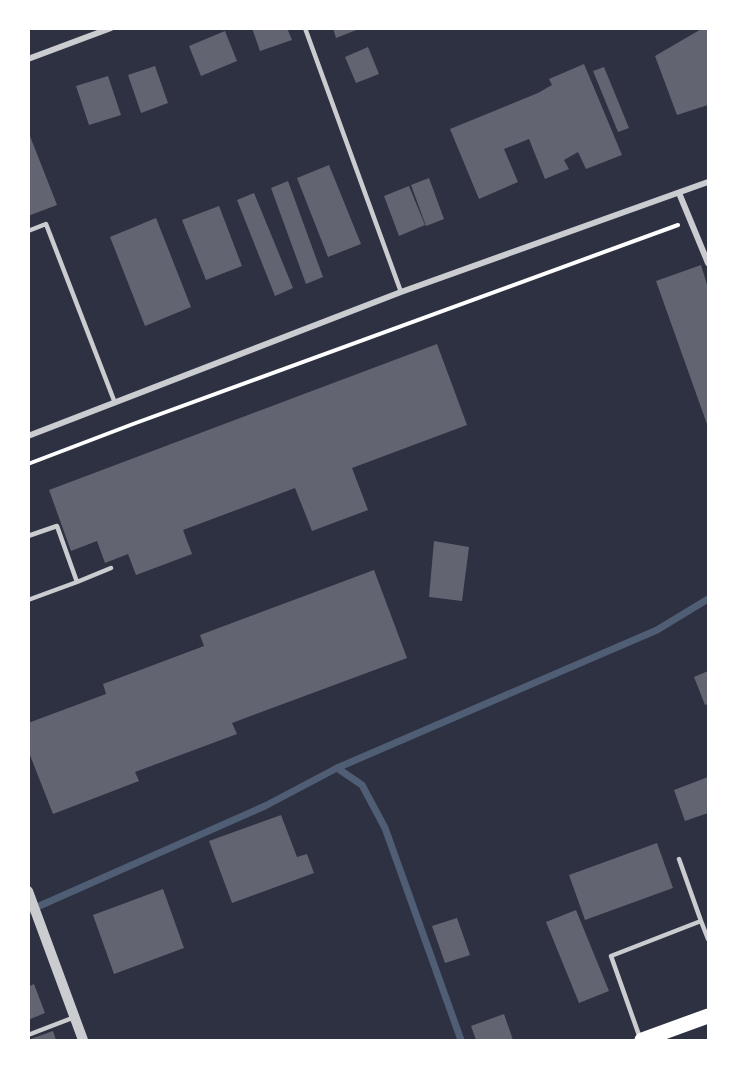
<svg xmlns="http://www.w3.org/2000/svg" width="737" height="1069" viewBox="0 0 737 1069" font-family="Georgia,serif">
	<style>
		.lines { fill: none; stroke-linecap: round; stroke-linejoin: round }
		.stream { stroke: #4f5d75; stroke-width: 7 }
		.building { fill: #626471 }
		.path { stroke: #fff; stroke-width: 4 }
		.service { stroke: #caccd0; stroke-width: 4.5 }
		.minor { stroke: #caccd0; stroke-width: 6 }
		.tertiary { stroke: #caccd0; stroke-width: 10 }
		.primary { stroke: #fff; stroke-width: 15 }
	</style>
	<rect width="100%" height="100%" fill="#2d3142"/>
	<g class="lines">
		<!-- stream -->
		<path class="stream" d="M 337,768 L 362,785 L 385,828 L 461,1040
			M 28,911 L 265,806 L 337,768 L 657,630 L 708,599"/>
	</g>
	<!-- building -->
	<path class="building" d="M 252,28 L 287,28 L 292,40 L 260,51 Z
		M 333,28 L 359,28 L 359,29 L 336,38 Z
		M 703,28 L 708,28 L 708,105 L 677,115 L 655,56 Z
		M 225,31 L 237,61 L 201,76 L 189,46 Z
		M 368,47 L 379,74 L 356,83 L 345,57 Z
		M 584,64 L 622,155 L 586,169 L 578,152 L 564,160 L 569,169 L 545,179 L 529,139 L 504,149 L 518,182 L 479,199 L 450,129 L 538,93 L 552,85 L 549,79 Z
		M 155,66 L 168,103 L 141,113 L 128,75 Z
		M 604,67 L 629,128 L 618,132 L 593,71 Z
		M 108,76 L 121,115 L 89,125 L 76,86 Z
		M 28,131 L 57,205 L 28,216 Z
		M 329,165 L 361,244 L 328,257 L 297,178 Z
		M 429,178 L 444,219 L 426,226 L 411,185 Z
		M 288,181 L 323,277 L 306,284 L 271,188 Z
		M 409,186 L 425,225 L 399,236 L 384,196 Z
		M 254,193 L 293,288 L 275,296 L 237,200 Z
		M 219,206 L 242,266 L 206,280 L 182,220 Z
		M 156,218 L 191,307 L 145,326 L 110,237 Z
		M 701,265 L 708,288 L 708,427 L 656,281 Z
		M 437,344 L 467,425 L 352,468 L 368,510 L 312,531 L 295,488 L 183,530 L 192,554 L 136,575 L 128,554 L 105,563 L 97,541 L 71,551 L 49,490 Z
		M 434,541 L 469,547 L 462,601 L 429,597 Z
		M 374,570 L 407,658 L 232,723 L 237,734 L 135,772 L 139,781 L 53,814 L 28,750 L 28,723 L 106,694 L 103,684 L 204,646 L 200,635 Z
		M 708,671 L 708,704 L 705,705 L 694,677 Z
		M 708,777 L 708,813 L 685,821 L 674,790 Z
		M 281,815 L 297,857 L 307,854 L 314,873 L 232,903 L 209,841 Z
		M 657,843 L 673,888 L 585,920 L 569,875 Z
		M 163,889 L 184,948 L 114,974 L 93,915 Z
		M 576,910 L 609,991 L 579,1003 L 546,922 Z
		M 457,918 L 470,955 L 445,963 L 432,926 Z
		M 34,984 L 45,1013 L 28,1020 L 28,987 Z
		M 504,1014 L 513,1040 L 476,1040 L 471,1026 Z
		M 53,1031 L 56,1040 L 28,1040 Z"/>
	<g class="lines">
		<!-- path -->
		<path class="path" d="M 28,464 L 133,424 L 678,225"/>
		<!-- service -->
		<path class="service" d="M 305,28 L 401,292
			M 28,231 L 46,224 L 115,403
			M 28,536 L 57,526 L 77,582 L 28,600
			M 77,582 L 111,568
			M 679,859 L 701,921
			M 28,1035 L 75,1017
			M 640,1038 L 611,956 L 701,921 L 708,939"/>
		<!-- minor -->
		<path class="minor" d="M 28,59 L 111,28
			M 679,193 L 708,263
			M 28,436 L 401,292 L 708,182"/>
		<!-- tertiary -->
		<path class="tertiary" d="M 28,891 L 83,1040"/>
		<!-- primary -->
		<path class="primary" d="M 642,1040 L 708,1016"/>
	</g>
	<!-- border -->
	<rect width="737" height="1069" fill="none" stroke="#ffffff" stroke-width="60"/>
</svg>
